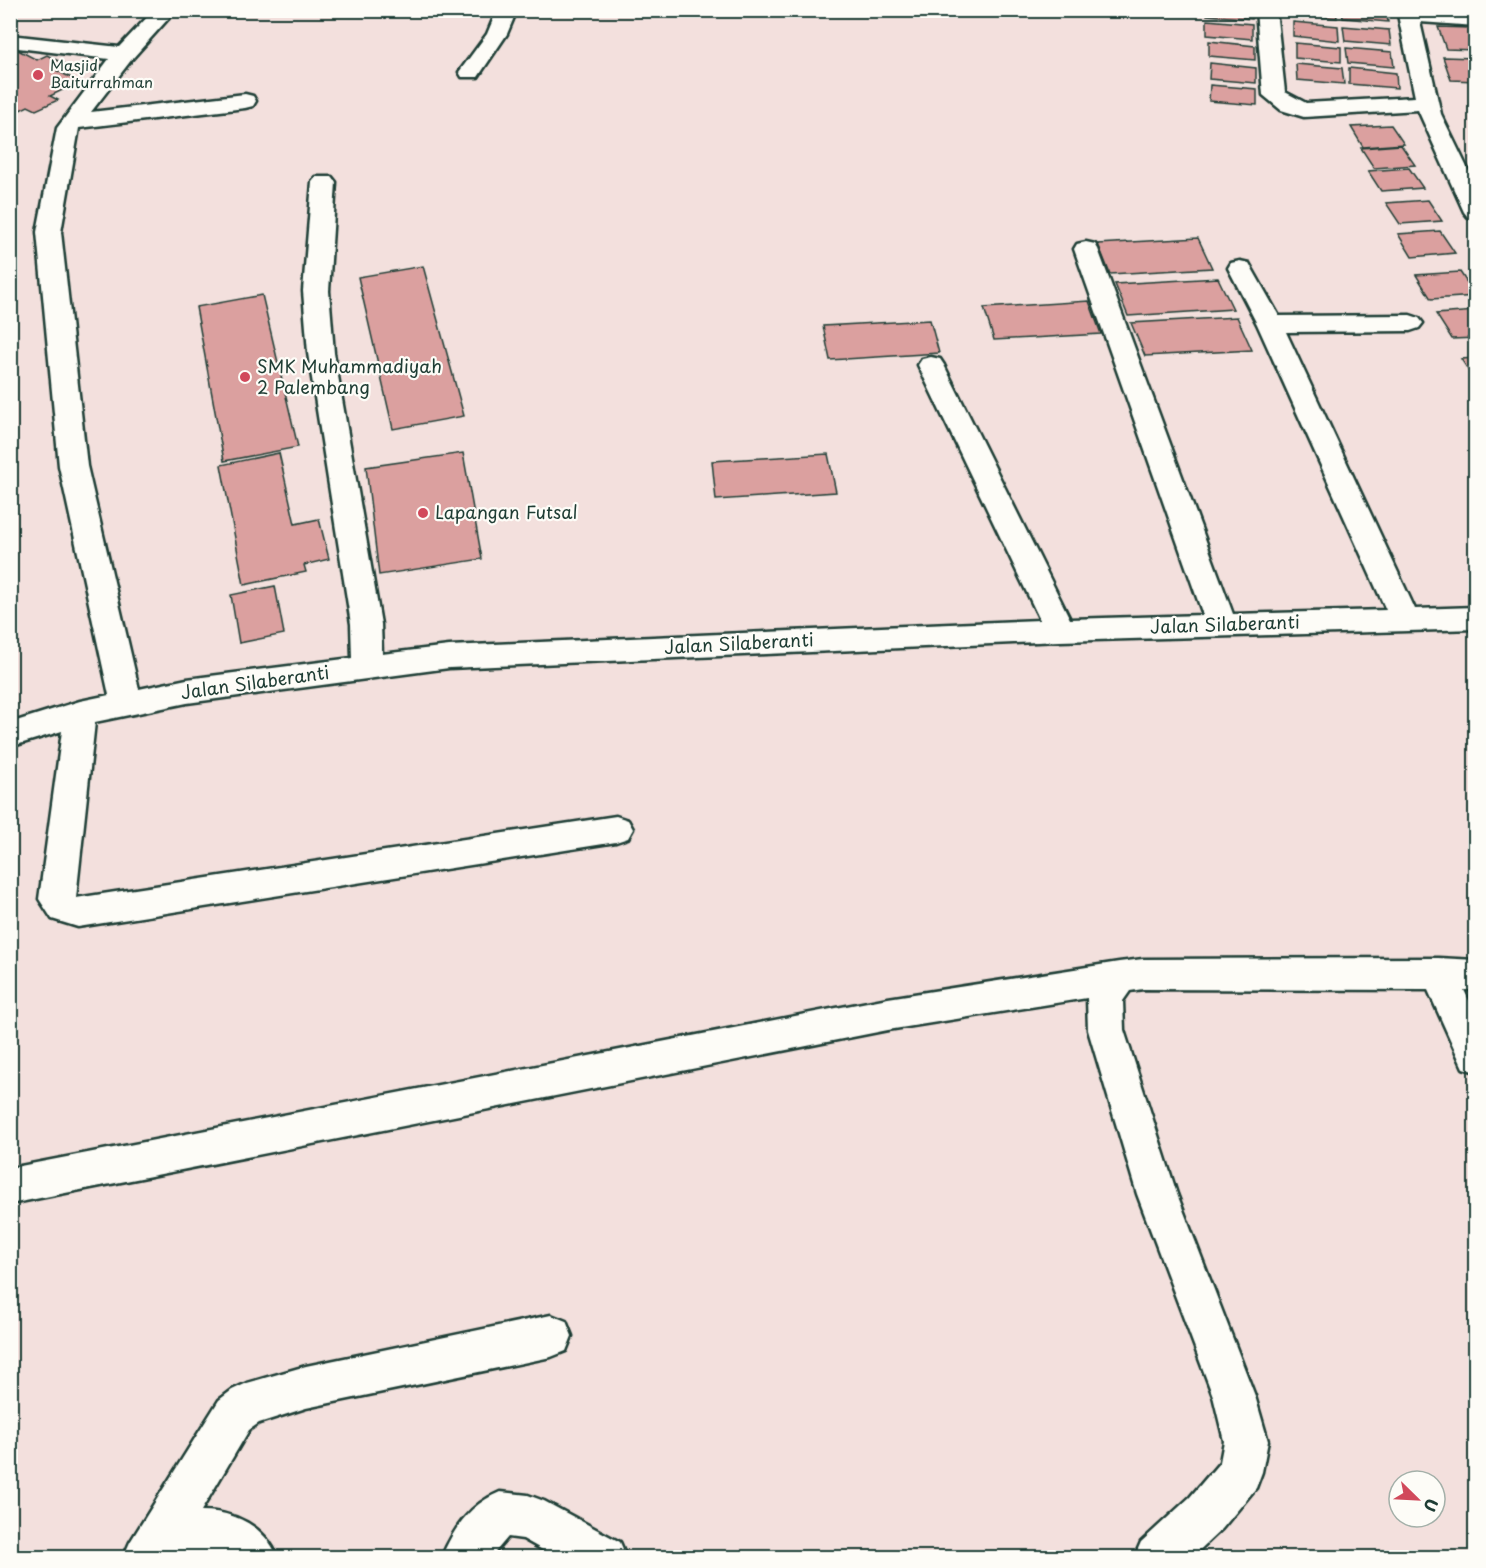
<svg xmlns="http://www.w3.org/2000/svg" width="1486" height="1568" viewBox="0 0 1486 1568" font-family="'Playpen Sans',sans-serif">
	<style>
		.building { fill: #dba09f; stroke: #1f3d34; stroke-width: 1.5 }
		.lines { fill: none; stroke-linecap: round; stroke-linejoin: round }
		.minor-casing { stroke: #1f3d34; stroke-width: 5 }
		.minor { fill: #fdfcf7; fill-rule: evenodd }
		.poi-dot { fill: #d1495b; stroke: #fdfcf7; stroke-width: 2 }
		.labels { text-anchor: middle; stroke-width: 4.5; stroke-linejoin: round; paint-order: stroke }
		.far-poi-label { font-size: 15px; fill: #1f3d34; stroke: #fdfcf7; text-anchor: start }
		.poi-label { font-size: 18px; fill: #1f3d34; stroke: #fdfcf7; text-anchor: start }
		.street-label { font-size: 18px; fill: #1f3d34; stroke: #fdfcf7 }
	</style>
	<rect width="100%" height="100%" fill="#f3e0dd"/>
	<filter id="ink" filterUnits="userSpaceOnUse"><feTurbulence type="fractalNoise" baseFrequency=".0167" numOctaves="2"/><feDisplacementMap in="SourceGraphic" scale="12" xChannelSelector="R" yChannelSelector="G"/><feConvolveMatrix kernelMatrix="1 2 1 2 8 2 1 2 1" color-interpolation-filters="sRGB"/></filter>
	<g filter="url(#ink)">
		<!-- building -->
		<path class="building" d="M 1207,10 L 1252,10 L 1252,19 L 1207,15 Z
			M 1292,10 L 1336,10 L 1337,18 L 1292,14 Z
			M 1342,10 L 1386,10 L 1388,22 L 1343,18 Z
			M 1207,20 L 1252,24 L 1252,39 L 1207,35 Z
			M 1293,22 L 1338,26 L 1339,41 L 1293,36 Z
			M 1343,26 L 1389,30 L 1391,45 L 1345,41 Z
			M 1438,27 L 1469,28 L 1476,50 L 1446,49 Z
			M 1209,41 L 1255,46 L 1255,60 L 1209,56 Z
			M 1295,43 L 1341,47 L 1341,62 L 1295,58 Z
			M 14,48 L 37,60 L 47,55 L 64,64 L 54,69 L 79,82 L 50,96 L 58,100 L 36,110 L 28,106 L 10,115 L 10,50 Z
			M 1346,48 L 1392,52 L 1394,67 L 1348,63 Z
			M 1443,57 L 1475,58 L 1476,81 L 1451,80 Z
			M 1210,63 L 1256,68 L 1256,83 L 1209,79 Z
			M 1296,64 L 1342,68 L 1344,84 L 1297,80 Z
			M 1349,68 L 1396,73 L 1397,88 L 1349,84 Z
			M 1210,85 L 1257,89 L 1257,105 L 1209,101 Z
			M 1391,125 L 1404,144 L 1363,147 L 1351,127 Z
			M 1401,145 L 1415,165 L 1374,168 L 1361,148 Z
			M 1409,168 L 1423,188 L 1381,191 L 1368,171 Z
			M 1428,200 L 1442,221 L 1400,224 L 1386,203 Z
			M 1440,231 L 1455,253 L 1412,257 L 1398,234 Z
			M 1198,238 L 1212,268 L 1110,274 L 1098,244 Z
			M 423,266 L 464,416 L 393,429 L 358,277 Z
			M 1460,272 L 1476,296 L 1431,299 L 1416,275 Z
			M 1218,278 L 1233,309 L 1128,316 L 1115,284 Z
			M 262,295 L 298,447 L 224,461 L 196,307 Z
			M 1089,301 L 1101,334 L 994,340 L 984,308 Z
			M 1476,311 L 1476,338 L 1452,339 L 1436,314 Z
			M 1237,317 L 1252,350 L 1145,356 L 1131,323 Z
			M 930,320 L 939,353 L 830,360 L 823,326 Z
			M 1476,358 L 1476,382 L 1461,359 Z
			M 279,453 L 295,524 L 319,519 L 329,559 L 304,565 L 306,572 L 244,585 L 221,465 Z
			M 463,453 L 482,559 L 379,575 L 366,467 Z
			M 828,454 L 836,492 L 716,500 L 712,461 Z
			M 275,586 L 284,634 L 239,643 L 231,595 Z"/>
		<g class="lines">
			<!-- minor casing -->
			<g class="minor-casing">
				<path id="minor" d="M 154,10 L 176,10 L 132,59 L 91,112 L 245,94 L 253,96 L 256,101 L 253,106 L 245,108 L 79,128 L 61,232 L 87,466 L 139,689 L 187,679 L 352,658 L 351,624 L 308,353 L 303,291 L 312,182 L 316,177 L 332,177 L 336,182 L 329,291 L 334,353 L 381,624 L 382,654 L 449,646 L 1040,620 L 918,365 L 922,359 L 931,357 L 940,359 L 944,365 L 1070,619 L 1203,615 L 1074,249 L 1077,244 L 1086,242 L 1095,244 L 1098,249 L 1233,614 L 1386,610 L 1257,324 L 1228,268 L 1231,263 L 1240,261 L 1249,263 L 1279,316 L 1410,315 L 1419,318 L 1423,323 L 1419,328 L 1410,331 L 1286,332 L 1415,609 L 1476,607 L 1476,629 L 1060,641 L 449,668 L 187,703 L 95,722 L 76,898 L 616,816 L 628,820 L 633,829 L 628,838 L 616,842 L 78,927 L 52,919 L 39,899 L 62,731 L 10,747 L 10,723 L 80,701 L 109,695 L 59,466 L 37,232 L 57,128 L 109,59 L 10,47 L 10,35 L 119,47 Z
					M 497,10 L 517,10 L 507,34 L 478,77 L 462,77 L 459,72 L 487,34 Z
					M 1256,10 L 1276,10 L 1285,92 L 1306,103 L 1415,97 L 1397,10 L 1476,14 L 1476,26 L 1420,22 L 1441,114 L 1476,186 L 1476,219 L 1468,217 L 1464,212 L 1418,110 L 1304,117 L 1281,110 L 1263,95 Z
					M 1438,958 L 1476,960 L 1476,990 L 1464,990 L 1476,1015 L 1476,1072 L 1463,1068 L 1428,990 L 1143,989 L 1130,991 L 1123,1001 L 1124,1030 L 1177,1194 L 1255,1396 L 1268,1441 L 1262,1472 L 1256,1488 L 1222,1529 L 1191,1558 L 1134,1558 L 1141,1542 L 1190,1497 L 1220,1462 L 1224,1441 L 1213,1396 L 1137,1194 L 1088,1030 L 1087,998 L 888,1030 L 10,1204 L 10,1168 L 888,998 L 1119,962 L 1143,959 Z
					M 551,1315 L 566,1321 L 572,1336 L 566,1351 L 551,1357 L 306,1408 L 259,1423 L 249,1430 L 201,1511 C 234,1511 265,1526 278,1558 L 123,1558 L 130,1542 L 219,1400 L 232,1390 L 247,1383 L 306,1366 Z
					M 500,1492 L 528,1495 L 544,1501 L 620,1542 L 627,1558 L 557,1558 L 523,1539 L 508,1537 L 490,1558 L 441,1558 C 454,1528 470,1504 500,1492 Z"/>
			</g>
			<!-- minor -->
			<use href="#minor" class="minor"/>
		</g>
	</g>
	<!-- markers -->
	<g class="poi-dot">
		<circle cx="38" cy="75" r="6"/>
		<circle cx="245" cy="377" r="6"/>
		<circle cx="423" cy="513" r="6"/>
	</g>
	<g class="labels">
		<!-- far-poi labels -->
		<g class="far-poi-label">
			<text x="50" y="71">Masjid<tspan x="50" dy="17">Baiturrahman</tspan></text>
		</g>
		<!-- poi labels -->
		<g class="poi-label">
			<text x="257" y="373">SMK Muhammadiyah<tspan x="257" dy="21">2 Palembang</tspan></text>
			<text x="435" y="519">Lapangan Futsal</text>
		</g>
		<!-- street labels -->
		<g class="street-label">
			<text transform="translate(1225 625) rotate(-2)" y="6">Jalan Silaberanti</text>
			<text transform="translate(739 644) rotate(-3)" y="6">Jalan Silaberanti</text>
			<text transform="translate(255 683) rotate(-8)" y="6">Jalan Silaberanti</text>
		</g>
	</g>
	<!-- margin -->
	<rect width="1486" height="1568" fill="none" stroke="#fdfcf7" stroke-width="36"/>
	<rect x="18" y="18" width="1450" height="1532" fill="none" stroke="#1f3d34" stroke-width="2" filter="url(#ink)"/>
	<!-- north arrow -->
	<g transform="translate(1417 1499) rotate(114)"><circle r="28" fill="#fdfcf7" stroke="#a4b0a9" stroke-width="1.5"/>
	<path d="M0-4.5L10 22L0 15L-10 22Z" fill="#d1495b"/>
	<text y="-9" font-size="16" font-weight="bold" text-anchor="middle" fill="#1f3d34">U</text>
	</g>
</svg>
